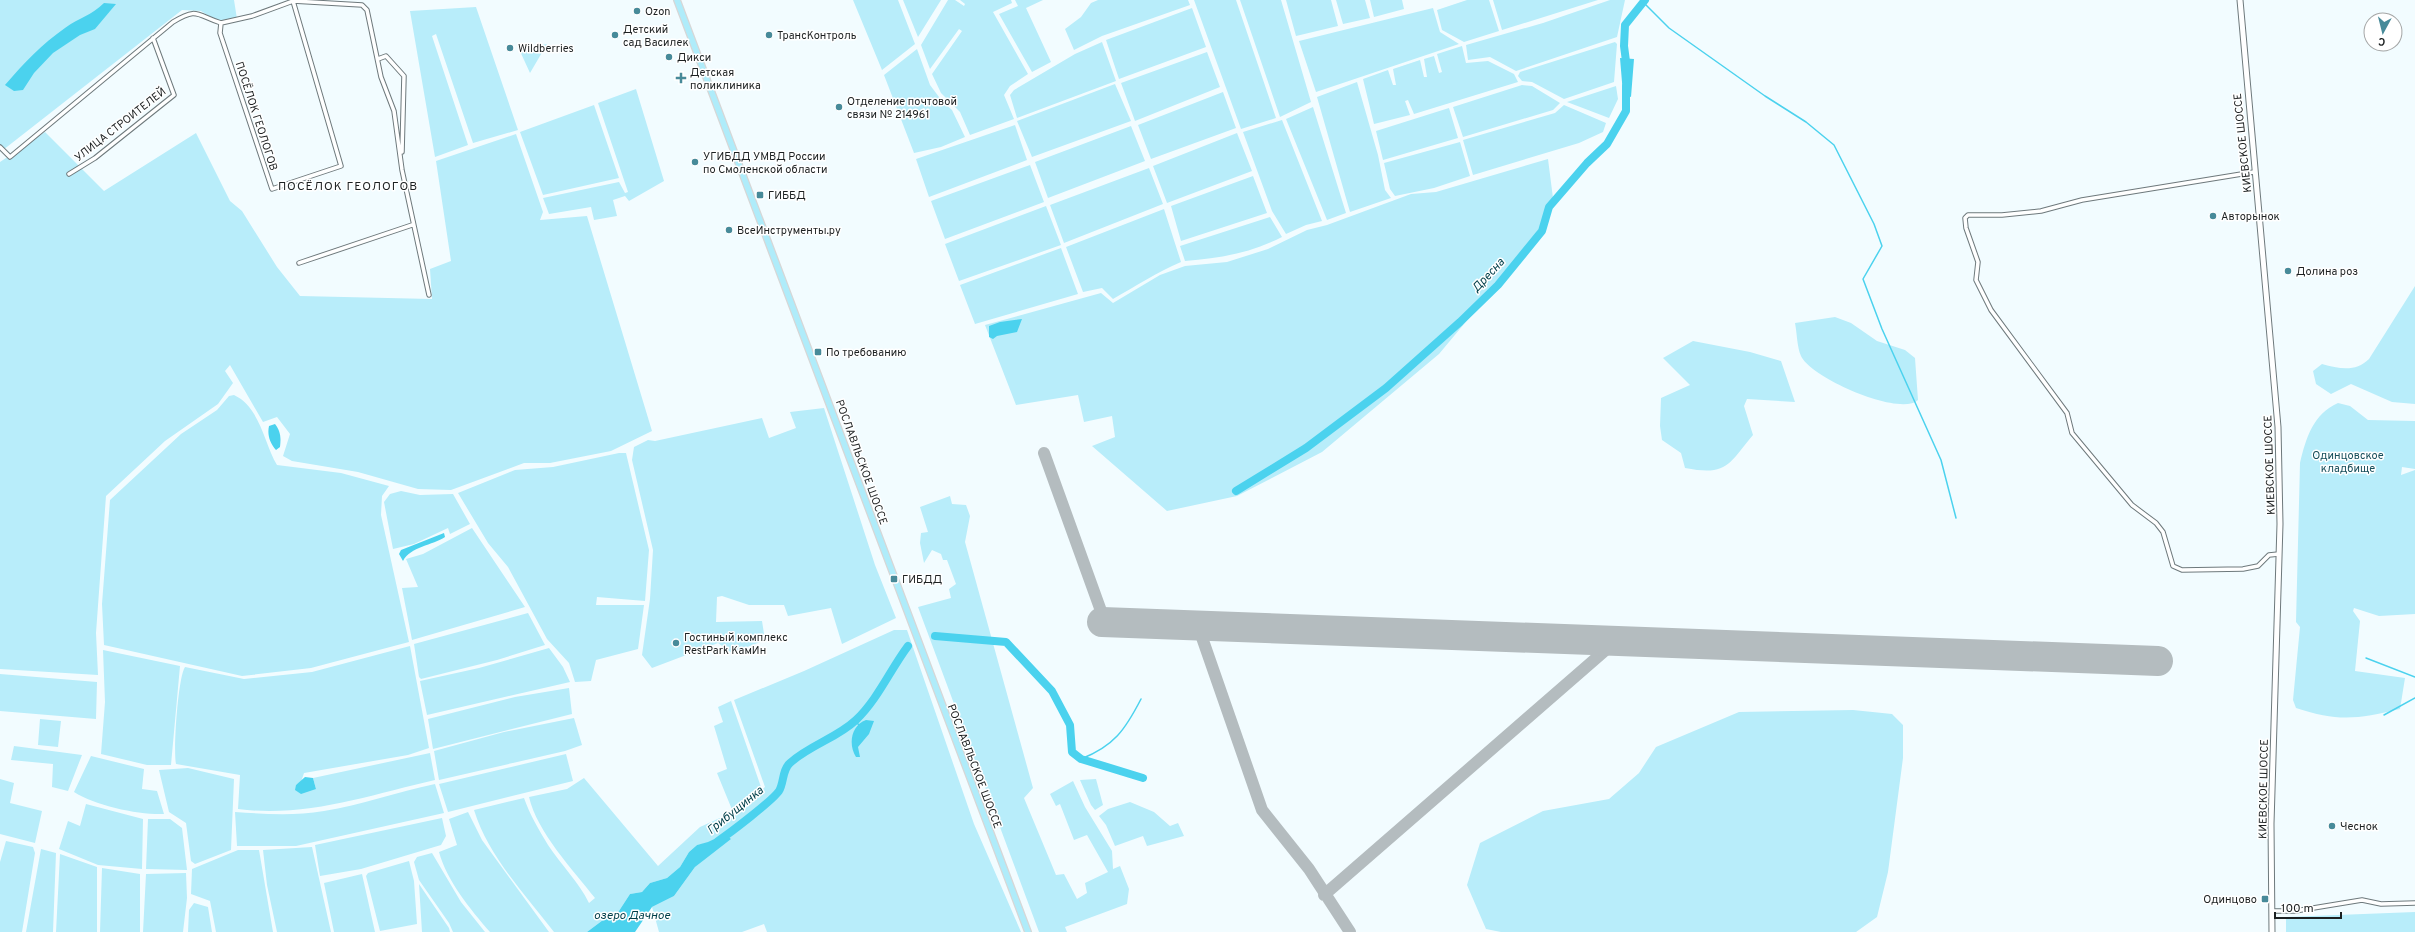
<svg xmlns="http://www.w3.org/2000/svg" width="2415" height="932" viewBox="0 0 2415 932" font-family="Overpass,sans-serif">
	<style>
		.green { fill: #b8edfa }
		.water { fill: #4bd2ee }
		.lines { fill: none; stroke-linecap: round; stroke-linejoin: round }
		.stream { stroke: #4bd2ee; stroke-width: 1.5 }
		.river { stroke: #4bd2ee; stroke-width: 8 }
		.taxiway { stroke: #b4bcbf; stroke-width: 12 }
		.runway { stroke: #b4bcbf; stroke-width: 30 }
		.street-casing { stroke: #6e797c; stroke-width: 5.5 }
		.secondary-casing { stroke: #6e797c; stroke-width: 7 }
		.primary-casing { stroke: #d6d7d7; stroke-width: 8 }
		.street { stroke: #fff; stroke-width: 3.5 }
		.secondary { stroke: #fff; stroke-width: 5 }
		.primary { stroke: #afecfa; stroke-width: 5.5 }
		.poi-dot { fill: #478a99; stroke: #fff; stroke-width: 1.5 }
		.labels { text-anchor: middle; stroke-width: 3; stroke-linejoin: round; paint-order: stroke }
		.poi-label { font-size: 11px; fill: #1c2021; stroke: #fff; text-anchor: start }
		.street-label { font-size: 11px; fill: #1c2021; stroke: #fff }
		.park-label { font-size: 11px; fill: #174f5b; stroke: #fff }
		.neighbourhood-label { font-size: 12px; letter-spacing: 1px; fill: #1c2021; stroke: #fff }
		.water-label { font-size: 12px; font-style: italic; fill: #003f4a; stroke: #fff }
	</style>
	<rect width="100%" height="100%" fill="#f2fcff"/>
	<!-- green -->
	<path class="green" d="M 0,0 L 234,0 L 237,19 L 218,22 L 201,11 L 182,10 L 3,150 L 0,145 Z
		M 853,0 L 898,0 L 915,44 L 882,70 Z
		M 903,0 L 941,0 L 918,37 Z
		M 948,0 L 955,0 L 964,6 L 965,4 L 960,0 L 1011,0 L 1012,3 L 993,12 L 1028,74 L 1010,86 L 1004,95 L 1014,119 L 970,135 L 960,112 L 941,93 L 932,74 L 962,31 L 959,29 L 930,69 L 921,45 Z
		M 1015,0 L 1043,0 L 1026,8 L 1051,62 L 1032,72 L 999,14 L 1018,6 Z
		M 1098,0 L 1188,0 L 1190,5 L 1102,36 L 1074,50 L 1065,29 L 1081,17 L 1091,3 Z
		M 1194,0 L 1236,0 L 1276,118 L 1241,129 Z
		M 1240,0 L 1281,0 L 1311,102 L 1280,117 Z
		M 1286,0 L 1331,0 L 1338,26 L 1296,36 Z
		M 1336,0 L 1365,0 L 1370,18 L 1343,24 Z
		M 1370,0 L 1402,0 L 1404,9 L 1374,17 Z
		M 1467,0 L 1489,0 L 1499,31 L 1464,42 L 1442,30 L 1437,10 Z
		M 1493,0 L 1598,0 L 1502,30 Z
		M 1610,0 L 1625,0 L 1617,37 L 1516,71 L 1490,57 L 1468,60 L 1466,45 L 1543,23 Z
		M 476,7 L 518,130 L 473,143 L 436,34 L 432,36 L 468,145 L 435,157 L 410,11 Z
		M 1192,8 L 1206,47 L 1119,79 L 1106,40 Z
		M 1433,8 L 1440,32 L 1459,44 L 1316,92 L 1299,41 Z
		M 1102,42 L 1116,81 L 1017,118 L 1010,95 L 1014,90 L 1075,54 Z
		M 1615,42 L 1617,44 L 1614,82 L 1564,99 L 1532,82 L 1522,81 L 1518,76 L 1520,72 Z
		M 547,44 L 530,73 L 519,49 Z
		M 1462,46 L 1466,63 L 1488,61 L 1514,74 L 1518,82 L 1414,114 L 1408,100 L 1405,101 L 1410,115 L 1374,124 L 1363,79 L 1388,70 L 1393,85 L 1396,85 L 1393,69 L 1420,60 L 1424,77 L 1427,77 L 1424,59 L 1434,56 L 1439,73 L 1442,72 L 1437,54 Z
		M 917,49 L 930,85 L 942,101 L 952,110 L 965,137 L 941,147 L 914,153 L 884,75 Z
		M 1207,52 L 1220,87 L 1135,121 L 1121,83 Z
		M 1357,82 L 1378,155 L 1385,190 L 1391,198 L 1350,212 L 1317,97 Z
		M 1115,84 L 1131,121 L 1032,157 L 1017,121 Z
		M 1522,85 L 1532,86 L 1560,103 L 1553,110 L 1463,137 L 1453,107 Z
		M 1616,86 L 1618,99 L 1609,118 L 1567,102 Z
		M 636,89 L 664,181 L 629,201 L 625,196 L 613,200 L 617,216 L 594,220 L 591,207 L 549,214 L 543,198 L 619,182 L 625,193 L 628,192 L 598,103 Z
		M 1223,92 L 1236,128 L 1151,159 L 1138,125 Z
		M 594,105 L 619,178 L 543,195 L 520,132 Z
		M 1564,105 L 1606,123 L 1603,132 L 1579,143 L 1473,175 L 1463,140 L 1555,113 Z
		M 1313,107 L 1346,213 L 1327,220 L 1286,119 Z
		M 1449,108 L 1458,138 L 1383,160 L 1376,131 Z
		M 1282,120 L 1322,221 L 1306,225 L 1286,234 L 1272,211 L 1243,132 Z
		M 1015,125 L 1027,160 L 929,197 L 916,159 Z
		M 1131,126 L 1145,161 L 1048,198 L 1035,162 Z
		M 45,132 L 104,191 L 196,133 L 230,201 L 242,211 L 277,267 L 300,296 L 432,299 L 430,269 L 451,261 L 436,161 L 516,134 L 543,212 L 540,220 L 587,216 L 652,431 L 611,451 L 550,463 L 524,463 L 451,490 L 418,489 L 358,472 L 292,461 L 283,456 L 290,434 L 277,417 L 263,422 L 230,365 L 225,371 L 233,383 L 218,404 L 165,441 L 106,496 L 96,633 L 98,675 L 0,669 L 0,162 Z
		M 1237,133 L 1252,171 L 1167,203 L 1153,166 Z
		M 1460,142 L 1470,176 L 1434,188 L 1395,196 L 1390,189 L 1384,163 Z
		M 1548,159 L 1554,206 L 1520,257 L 1439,354 L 1322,452 L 1237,496 L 1167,511 L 1092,446 L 1115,437 L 1112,416 L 1084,422 L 1078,395 L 1016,405 L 985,325 L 1101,293 L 1113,303 L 1160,275 L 1185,266 L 1227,262 L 1268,249 L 1307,230 L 1327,225 L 1411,194 L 1436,192 Z
		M 1030,165 L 1044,202 L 945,239 L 931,201 Z
		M 1149,168 L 1163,204 L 1064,243 L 1050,205 Z
		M 1253,176 L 1267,213 L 1181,241 L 1171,206 Z
		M 1046,206 L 1061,245 L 959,281 L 945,244 Z
		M 1164,209 L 1181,262 C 1157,272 1136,286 1113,299 L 1102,288 L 1083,292 L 1066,247 Z
		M 1270,217 L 1282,237 C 1250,253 1221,258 1185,261 L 1180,246 Z
		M 1061,248 L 1078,294 L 975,324 L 960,285 Z
		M 2415,286 L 2415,404 L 2392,402 L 2351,384 L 2331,394 L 2316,384 L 2313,371 L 2322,364 C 2340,369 2356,372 2369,359 Z
		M 1835,317 L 1851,323 L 1877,341 L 1905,350 L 1915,358 L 1918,400 C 1900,417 1811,378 1801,356 C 1797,347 1797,333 1795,323 Z
		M 1693,341 L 1750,352 L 1781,361 L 1795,402 L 1747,399 L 1744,406 L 1753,435 C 1728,465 1727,476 1685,468 L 1681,453 L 1662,440 L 1660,426 L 1661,398 L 1690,385 L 1663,358 Z
		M 234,395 C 260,407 264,443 277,465 L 341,473 L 389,486 L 382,496 L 381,515 L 409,642 L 311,668 L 242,676 L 104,645 L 102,604 L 110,500 L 181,434 L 217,410 L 229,396 Z
		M 2338,403 L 2350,406 L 2368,420 L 2415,421 L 2415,469 L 2402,467 L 2401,475 L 2415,470 L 2415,614 L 2379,616 L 2354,608 L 2353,611 L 2360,621 L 2355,671 L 2405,678 L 2400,709 C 2358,719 2338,722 2296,708 L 2293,700 L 2300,627 L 2296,622 L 2300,463 C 2306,438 2313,414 2338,403 Z
		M 824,408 L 875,565 L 896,618 L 842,644 L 831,608 L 788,616 L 784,605 L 749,605 L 722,596 L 717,597 L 716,622 L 762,621 L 765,640 L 732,653 L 718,643 L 652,668 L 642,655 L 650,599 L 653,550 L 632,460 L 634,447 L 648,440 L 655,441 L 762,418 L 769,438 L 796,428 L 790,412 Z
		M 619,453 L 626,453 L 649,550 L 645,601 L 597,597 L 596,605 L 644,605 L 638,649 L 596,660 L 591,681 L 575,682 L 569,663 L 547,639 L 508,567 L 488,543 L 458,493 L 515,470 L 553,467 Z
		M 401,491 L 420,495 L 453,494 L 470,524 L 450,534 L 448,528 L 414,544 L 393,549 L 384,502 L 390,494 Z
		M 950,496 L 952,504 L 966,505 L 970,516 L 965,542 L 1033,788 L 1024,798 L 1056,875 L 1064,874 L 1077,899 L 1087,893 L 1085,883 L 1108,872 L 1087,835 L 1074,840 L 1060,804 L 1056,806 L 1050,794 L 1073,781 L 1085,807 L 1112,851 L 1113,869 L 1120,866 L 1129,889 L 1127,904 L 1065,927 L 1067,932 L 1039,932 L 918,607 L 951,598 L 949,589 L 956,584 L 947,560 L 943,560 L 941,554 L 932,550 L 924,563 L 920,543 L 921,533 L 928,532 L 920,507 Z
		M 472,528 L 525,607 L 412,640 L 402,588 L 418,587 L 406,559 L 423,554 Z
		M 528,613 L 545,645 L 497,660 L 421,679 L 419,677 L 414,644 Z
		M 894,630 L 907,630 L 974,824 L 1021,932 L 767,932 L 764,924 L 742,932 L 659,932 L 652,907 L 674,896 L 695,867 L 704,859 L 725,834 L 708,843 L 697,845 L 689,852 L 680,867 L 667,878 L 650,883 L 642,892 L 630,894 L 617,914 L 603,920 L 587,932 L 554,932 C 525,894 488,856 474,810 L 524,798 C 530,815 539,830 548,845 C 561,865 579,882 589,903 L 595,898 C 573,870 537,832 529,797 L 567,789 L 584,778 L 658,866 L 700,827 L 733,812 L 717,773 L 727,769 L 714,726 L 723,722 L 718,707 L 731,701 L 761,787 L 741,805 L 743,807 L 765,787 L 734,700 L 804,671 Z
		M 410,646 L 429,748 L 408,755 L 304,773 L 301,782 L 296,785 L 316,789 L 313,778 L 430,753 L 435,780 C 369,795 306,818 238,809 L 240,775 L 176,764 C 173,751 178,677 185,667 L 244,679 L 312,672 Z
		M 549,648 L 563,667 L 570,682 L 427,715 L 420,681 L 479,668 Z
		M 103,650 L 180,666 L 171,765 L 147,765 L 101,754 L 105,702 Z
		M 0,674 L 97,682 L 96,719 L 0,711 Z
		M 569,688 L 572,714 L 433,749 L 428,719 L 515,697 Z
		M 1853,710 L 1892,714 L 1903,725 L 1903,758 L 1888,872 L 1877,917 L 1856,932 L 1501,932 L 1486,929 L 1467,885 L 1480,843 L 1543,811 L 1609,799 L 1639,773 L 1656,747 L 1739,712 Z
		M 574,718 L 582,745 L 565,751 L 439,780 L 434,751 L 504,732 Z
		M 40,719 L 61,721 L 58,747 L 38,745 Z
		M 14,746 L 82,755 L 68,791 L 52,787 L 53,764 L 11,760 Z
		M 566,754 L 573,781 L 448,812 L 439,784 Z
		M 91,756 L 144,769 L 142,789 L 157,791 L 164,814 C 139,815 96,806 74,792 Z
		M 188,768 L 234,779 L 231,850 L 195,864 L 191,861 L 186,823 L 169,812 L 159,770 Z
		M 0,779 L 14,783 L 10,803 L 42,811 L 35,843 L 0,834 Z
		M 1096,779 L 1103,805 L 1095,810 L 1091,805 L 1080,780 Z
		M 435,784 L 444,813 L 296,846 L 237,846 L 235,812 C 265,814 294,816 324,811 C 361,805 397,792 435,784 Z
		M 1130,802 L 1154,812 L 1170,826 L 1178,823 L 1184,836 L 1147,846 L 1143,836 L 1115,846 L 1106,825 L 1099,816 L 1108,809 Z
		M 86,804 L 143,819 L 142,869 L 98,865 L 59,849 L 68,821 L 80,826 Z
		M 468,812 L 482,840 L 549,932 L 490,932 C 470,909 447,881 439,852 L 457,845 L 449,819 Z
		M 442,818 L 446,836 L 441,845 L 361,869 L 320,876 L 315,845 Z
		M 148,819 L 170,819 L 182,828 L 187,870 L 146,869 Z
		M 6,841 L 33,847 L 35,853 L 22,932 L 0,932 L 0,862 Z
		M 312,847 L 331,932 L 277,932 L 267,885 L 263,850 Z
		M 41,849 L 56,853 L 53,932 L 26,932 Z
		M 238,850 L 259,850 L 273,932 L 216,932 L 210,901 L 191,894 L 192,869 Z
		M 432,853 L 461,902 L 485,932 L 453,932 L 449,923 L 419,880 L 414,862 L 417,857 Z
		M 60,854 L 97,867 L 97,932 L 56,932 Z
		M 409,861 L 414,881 L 417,924 L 380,931 L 366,876 L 368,873 Z
		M 102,868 L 140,874 L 140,932 L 100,932 Z
		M 186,873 L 187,898 L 183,932 L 143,932 L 146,874 Z
		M 362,874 L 375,932 L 334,932 L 324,883 Z
		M 419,884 L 449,928 L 450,932 L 422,932 Z
		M 194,903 L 208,907 L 212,932 L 188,932 L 189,910 Z
		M 2415,912 L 2415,932 L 2286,932 L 2286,917 Z"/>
	<!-- water -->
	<path class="water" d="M 104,3 L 116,4 L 95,29 L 80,35 L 53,53 L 34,73 L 23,90 L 14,91 L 5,85 C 24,63 42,44 65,28 C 80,17 91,16 104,3 Z
		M 1620,58 L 1634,59 L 1631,97 L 1623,94 Z
		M 1022,319 L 1017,332 L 997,336 L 993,339 L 989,337 L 989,326 L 1000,322 Z
		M 275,424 C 281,432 281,438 280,447 L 276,450 C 270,443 267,435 269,426 Z
		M 444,533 L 445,537 C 433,545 410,547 403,561 L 399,554 L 401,550 Z
		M 866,720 L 874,721 L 869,734 L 858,747 L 860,757 L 856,757 C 848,745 851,725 866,720 Z
		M 305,777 L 313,778 L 316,789 L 301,794 L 295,790 L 296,785 Z
		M 725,834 L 731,839 L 695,867 L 674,896 L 652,907 L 635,932 L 587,932 L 603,920 L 617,914 L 630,894 L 642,892 L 650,883 L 667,878 L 680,867 L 689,852 L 697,845 L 708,842 Z"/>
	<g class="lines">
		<!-- stream -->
		<path class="stream" d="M 1643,2 L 1669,28 L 1765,96 L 1806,122 L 1834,145 L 1874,224 L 1882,246 L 1863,279 L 1882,329 L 1941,460 L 1956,518
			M 2366,658 L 2415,677
			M 2384,715 L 2415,698
			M 855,721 L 859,725
			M 1081,759 C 1114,746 1125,730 1141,699"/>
		<!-- river -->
		<path class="river" d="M 1627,69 L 1624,46 L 1625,25 L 1645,0
			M 1236,491 L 1306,448 L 1386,388 L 1460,322 L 1498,285 L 1542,231 L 1549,207 L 1587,163 L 1607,144 L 1626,111 L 1626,86
			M 935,636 L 1006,642 L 1052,691 L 1070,725 L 1072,752 L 1081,759 L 1143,778
			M 718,841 C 730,833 772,801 779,791 C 784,783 782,770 790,763 C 810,745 837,738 856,720 C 878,699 890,670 908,646"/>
		<!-- taxiway -->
		<path class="taxiway" d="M 1044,453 L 1105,622
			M 1198,626 L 1262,810 L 1309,869 L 1350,932
			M 1324,895 L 1616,641"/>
		<!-- runway -->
		<path class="runway" d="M 1102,622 L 2158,661"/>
		<!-- street casing -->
		<g class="street-casing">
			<path id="street" d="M 293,0 L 293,1 L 341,166 L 272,189 L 220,33 L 221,23 L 252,16 L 293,1 L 362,5 L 367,10 L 381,77 L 394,111 L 402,170 L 429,295
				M 378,59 L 386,56 L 404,76 L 402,152
				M 0,147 L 10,157 L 173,22 C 198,7 196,15 221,23
				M 2254,172 L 2082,200 L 2041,211 L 2002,215 L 1968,215 L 1965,218 L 1966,228 L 1978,262 L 1976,280 L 1991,310 L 2067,413 L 2072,433 L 2132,505 L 2156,523 L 2163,532 L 2173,566 L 2182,570 L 2243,569 L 2258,566 L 2269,555 L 2279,554
				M 69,174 L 95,158 L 174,95 L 153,38
				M 299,263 L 412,225
				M 2272,911 L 2295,911 L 2362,900 L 2381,904 L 2415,903"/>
		</g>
		<!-- secondary casing -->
		<g class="secondary-casing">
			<path id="secondary" d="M 2240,0 L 2278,427 L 2280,524 L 2271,824 L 2272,932"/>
		</g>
		<!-- primary casing -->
		<g class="primary-casing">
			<path id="primary" d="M 677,0 L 1028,932"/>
		</g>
		<!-- street -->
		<use href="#street" class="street"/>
		<!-- secondary -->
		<use href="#secondary" class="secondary"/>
		<!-- primary -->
		<use href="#primary" class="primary"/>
	</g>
	<!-- markers -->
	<g class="poi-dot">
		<circle cx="637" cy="11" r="4"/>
		<circle cx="615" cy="35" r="4"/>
		<circle cx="769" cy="35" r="4"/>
		<circle cx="510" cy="48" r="4"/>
		<circle cx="669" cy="57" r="4"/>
		<path d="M679 72h4v4h4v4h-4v4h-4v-4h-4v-4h4z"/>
		<circle cx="839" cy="107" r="4"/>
		<circle cx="695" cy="162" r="4"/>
		<rect x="756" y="191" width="8" height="8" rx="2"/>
		<circle cx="2213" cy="216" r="4"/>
		<circle cx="729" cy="230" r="4"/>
		<circle cx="2288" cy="271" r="4"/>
		<rect x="814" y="348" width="8" height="8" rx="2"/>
		<rect x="890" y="575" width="8" height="8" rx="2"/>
		<circle cx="676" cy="643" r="4"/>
		<circle cx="2332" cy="826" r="4"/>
		<rect x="2261" y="895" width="8" height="8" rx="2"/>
	</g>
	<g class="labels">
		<!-- poi labels -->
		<g class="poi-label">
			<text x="645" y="15">Ozon</text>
			<text x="623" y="33">Детский<tspan x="623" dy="13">сад Василек</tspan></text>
			<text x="777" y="39">ТрансКонтроль</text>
			<text x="518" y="52">Wildberries</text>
			<text x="677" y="61">Дикси</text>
			<text x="690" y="76">Детская<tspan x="690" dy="13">поликлиника</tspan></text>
			<text x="847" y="105">Отделение почтовой<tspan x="847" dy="13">связи № 214961</tspan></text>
			<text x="703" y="160">УГИБДД УМВД России<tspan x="703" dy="13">по Смоленской области</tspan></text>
			<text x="768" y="199">ГИББД</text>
			<text x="2221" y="220">Авторынок</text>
			<text x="737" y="234">ВсеИнструменты.ру</text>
			<text x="2296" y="275">Долина роз</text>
			<text x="826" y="356">По требованию</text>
			<text x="902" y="583">ГИБДД</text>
			<text x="684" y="641">Гостиный комплекс<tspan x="684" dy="13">RestPark КамИн</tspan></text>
			<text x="2340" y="830">Чеснок</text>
			<text x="2257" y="903" text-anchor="end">Одинцово</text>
		</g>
		<!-- street labels -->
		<g class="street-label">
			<text transform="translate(257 116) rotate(72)" y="4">ПОСЁЛОК ГЕОЛОГОВ</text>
			<text transform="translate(120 124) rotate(-38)" y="4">УЛИЦА СТРОИТЕЛЕЙ</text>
			<text transform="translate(2242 143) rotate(-96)" y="4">КИЕВСКОЕ ШОССЕ</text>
			<text transform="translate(862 462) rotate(70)" y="4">РОСЛАВЛЬСКОЕ ШОССЕ</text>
			<text transform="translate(2269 465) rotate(-92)" y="4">КИЕВСКОЕ ШОССЕ</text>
			<text transform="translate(975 766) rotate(69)" y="4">РОСЛАВЛЬСКОЕ ШОССЕ</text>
			<text transform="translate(2263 789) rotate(-89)" y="4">КИЕВСКОЕ ШОССЕ</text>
		</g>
		<!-- park labels -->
		<g class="park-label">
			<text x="2348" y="459">Одинцовское<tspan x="2348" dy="13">кладбище</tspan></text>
		</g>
		<!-- neighbourhood labels -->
		<g class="neighbourhood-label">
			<text x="348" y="190">ПОСЁЛОК ГЕОЛОГОВ</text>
		</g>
		<!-- water labels -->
		<g class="water-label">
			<text transform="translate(1488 275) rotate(-47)" y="4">Дресна</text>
			<text transform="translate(735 810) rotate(-39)" y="4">Грибущинка</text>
			<text x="632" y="919">озеро Дачное</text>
		</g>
	</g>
	<!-- north arrow -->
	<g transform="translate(2383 32) rotate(187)"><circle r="19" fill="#ffffff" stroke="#a4a6a6"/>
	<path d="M0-3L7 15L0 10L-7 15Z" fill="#478a99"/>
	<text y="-6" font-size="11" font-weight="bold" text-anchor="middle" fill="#1c2021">С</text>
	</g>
	<!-- scale -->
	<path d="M2275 912v6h66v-6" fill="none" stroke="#1c2021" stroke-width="2"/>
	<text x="2281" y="912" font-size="12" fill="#1c2021" stroke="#ffffff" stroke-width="3" paint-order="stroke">100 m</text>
</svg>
